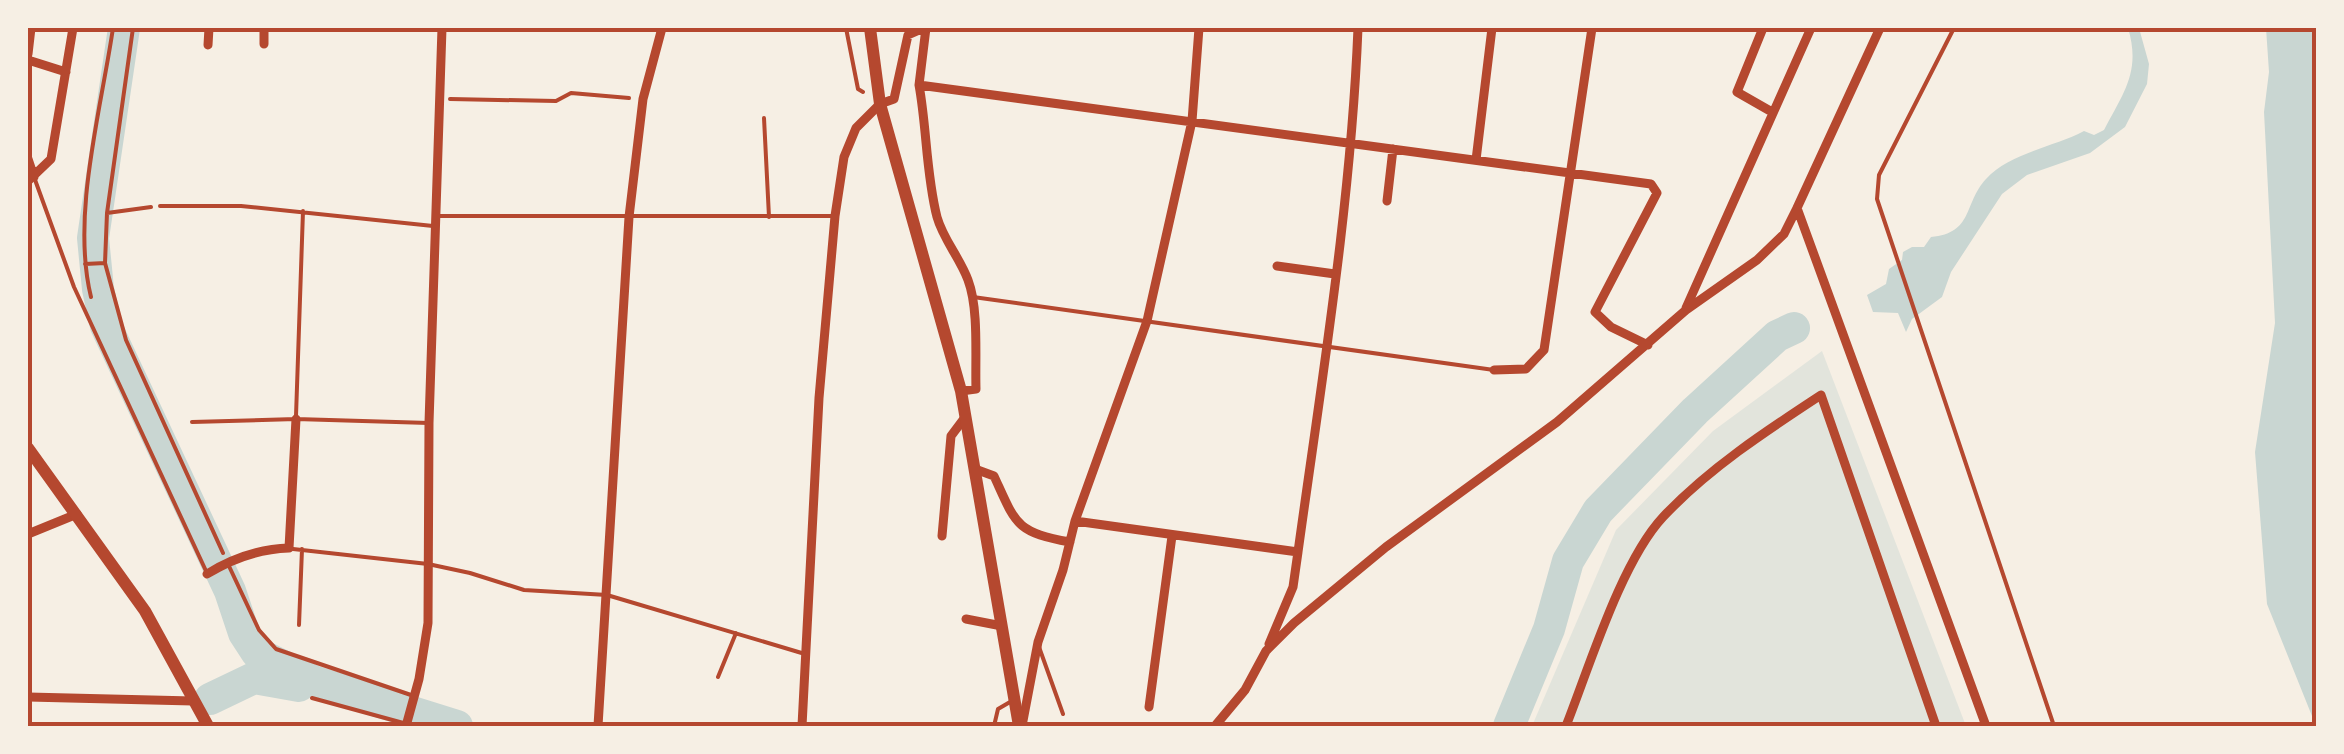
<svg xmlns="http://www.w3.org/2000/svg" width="2344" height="754" viewBox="0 0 2344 754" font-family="'PT Sans',sans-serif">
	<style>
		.green { fill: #e2e4dc }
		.water { fill: #c9d6d2 }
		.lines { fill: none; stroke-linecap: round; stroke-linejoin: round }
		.river { stroke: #c9d6d2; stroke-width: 32 }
		.path { stroke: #b5482f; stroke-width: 4 }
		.service { stroke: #b5482f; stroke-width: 4 }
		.minor { stroke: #b5482f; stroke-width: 9 }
		.secondary { stroke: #b5482f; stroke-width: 12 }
		.neatline { fill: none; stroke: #b5482f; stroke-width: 4 }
	</style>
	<rect width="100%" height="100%" fill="#f6efe4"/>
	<!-- green -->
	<path class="green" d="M 1822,351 L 1966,726 L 1532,726 L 1616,530 L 1713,431 Z"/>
	<!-- water -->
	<path class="water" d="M 2128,28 L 2139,28 L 2149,64 L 2147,84 L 2125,127 L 2090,153 L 2027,175 L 2002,194 L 1951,272 L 1942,297 L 1912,319 L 1906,332 L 1898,313 L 1873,312 L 1867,295 L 1886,284 L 1889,269 L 1902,260 L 1903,252 L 1912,247 L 1924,247 L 1931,237 C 1974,233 1963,204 1986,179 C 2009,153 2054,147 2084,131 L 2094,135 L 2104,130 C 2124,92 2141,71 2128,28 Z
		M 2266,28 L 2316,28 L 2316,726 L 2267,604 L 2255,452 L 2275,323 L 2264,112 L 2269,72 Z"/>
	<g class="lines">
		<!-- river -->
		<path class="river" d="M 124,28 L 93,238 L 98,289 L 106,326 L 230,591 L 244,633 L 257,653 L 313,681 L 457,726
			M 210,699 L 254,678 L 299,686
			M 1509,726 L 1549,629 L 1568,561 L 1598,511 L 1695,411 L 1777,336 L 1794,328"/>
		<!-- path -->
		<path class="path" d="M 133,28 L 107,213 L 105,263 L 126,340 L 223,553
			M 846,28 L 858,89 L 863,92
			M 1954,28 L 1879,175 L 1877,199 L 2054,726
			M 450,99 L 556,101 L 571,93 L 629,98
			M 107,213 L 151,207
			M 85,264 L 105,263
			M 91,297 C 71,216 101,110 113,28"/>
		<!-- service -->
		<path class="service" d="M 764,118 L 769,217
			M 34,177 L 74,287 L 206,571
			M 160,206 L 241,206 L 433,226
			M 439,216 L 835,216
			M 973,297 L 1494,370
			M 296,416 L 303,211
			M 192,422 L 296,419 L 429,423
			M 293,549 L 428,564 L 470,573 L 524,590 L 607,595 L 805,654
			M 228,564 L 259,630 L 276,649 L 411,695
			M 299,625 L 302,549
			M 1039,647 L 1063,714
			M 718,677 L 736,633
			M 312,698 L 407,724
			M 994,726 L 998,709 L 1010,702"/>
		<!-- minor -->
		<path class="minor" d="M 926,28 L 919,85 L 1651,184 L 1657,193 L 1595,312 L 1611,327 L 1648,345
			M 1763,28 L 1737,92 L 1772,112
			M 1880,28 L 1797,208 L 1986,726
			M 264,44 L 264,28
			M 208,45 L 209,28
			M 28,54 L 31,28
			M 28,60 L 66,72
			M 919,85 C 927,129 926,174 937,217 C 943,239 960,258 968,280 C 979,309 975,357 976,389 L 961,391
			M 28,159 L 34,177
			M 1476,160 L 1492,28
			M 28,181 L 51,159 L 73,28
			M 1387,201 L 1393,149
			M 1277,266 L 1335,274
			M 1686,308 L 1811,28
			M 1494,370 L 1526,369 L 1544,350 L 1592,28
			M 975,469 L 994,476 C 1016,524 1015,532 1070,542
			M 1075,521 L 1298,552 C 1322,378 1351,203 1358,28
			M 28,534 L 77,514
			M 942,536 L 951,436 L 966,416
			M 207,574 C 233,558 258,549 289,548 L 296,419
			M 966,619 L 1002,626
			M 1269,644 L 1293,587 L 1298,552
			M 28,697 L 193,701
			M 1149,707 L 1172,536
			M 406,726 L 419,679 L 428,623 L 429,423 L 442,28
			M 598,726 L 629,217 L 643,99 L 662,28
			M 802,726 L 819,398 L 835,216 L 844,157 L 856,128 L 880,104 L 894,99 L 908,35 L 924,28
			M 1022,726 L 1038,642 L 1063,570 L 1075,521 L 1147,321 L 1192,121 L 1199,28
			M 1215,726 L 1245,690 L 1266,651 L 1294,623 L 1386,547 L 1557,422 L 1686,310 L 1757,260 L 1784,234 L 1797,208
			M 1566,726 C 1589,668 1621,562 1663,517 C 1708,469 1766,431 1821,395 L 1936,726"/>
		<!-- secondary -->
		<path class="secondary" d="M 870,28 L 880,104 L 961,391 L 1019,726
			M 28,448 L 145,611 L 208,726"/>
	</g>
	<!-- border -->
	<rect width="2344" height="754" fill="none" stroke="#f6efe4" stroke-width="60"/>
	<rect x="30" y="30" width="2284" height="694" class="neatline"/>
</svg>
